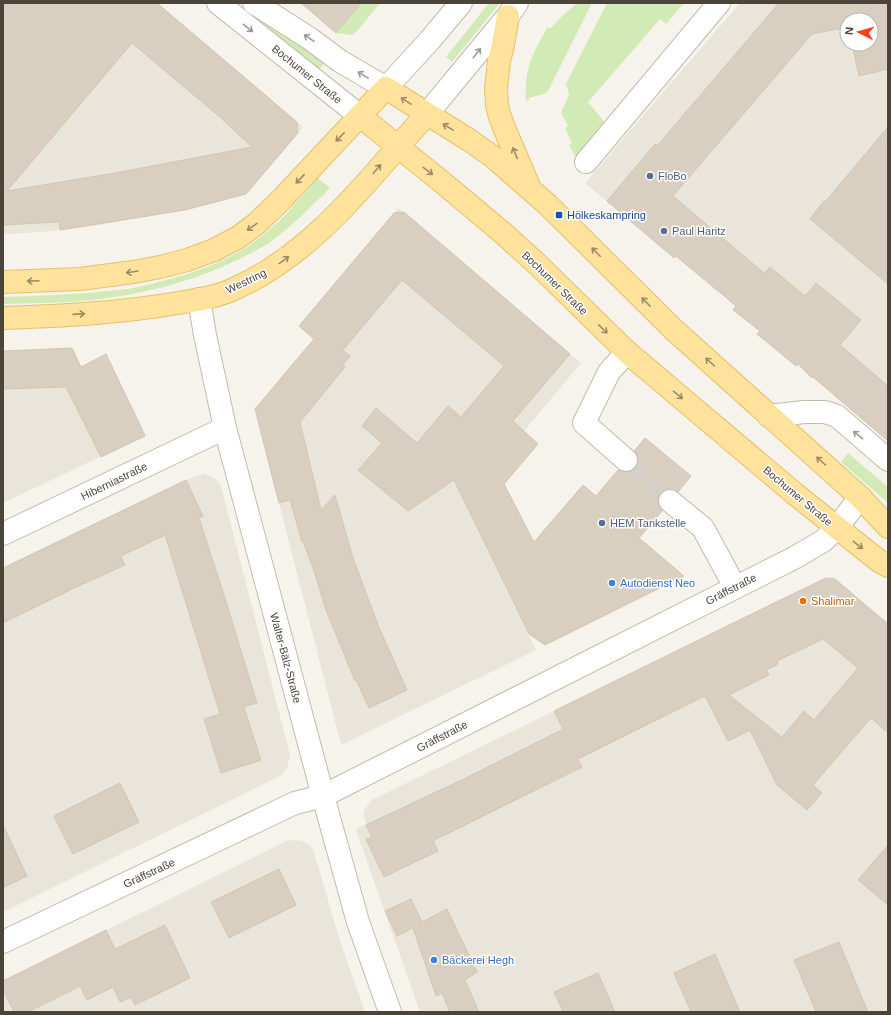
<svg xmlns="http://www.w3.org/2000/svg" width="891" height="1015" viewBox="0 0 891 1015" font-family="Helvetica,sans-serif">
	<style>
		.residential { fill: #eae5da; fill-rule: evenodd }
		.green { fill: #d2eab5 }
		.building { fill: #d8cfc1; stroke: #d3c7b4; fill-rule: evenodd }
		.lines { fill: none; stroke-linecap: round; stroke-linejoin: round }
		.minor-tunnel { stroke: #d4d0c8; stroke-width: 22; stroke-dasharray: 22 11; stroke-linecap: butt }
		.minor-casing { stroke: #c2bbae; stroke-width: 24 }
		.major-casing { stroke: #e6c16a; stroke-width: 24 }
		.minor { stroke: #fff; stroke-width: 22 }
		.major { stroke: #ffe39c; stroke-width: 22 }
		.oneway { stroke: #9c9892 }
		.oneway2 { stroke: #9c8c66 }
		.service-dot { fill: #5c6f8a; stroke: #fff; stroke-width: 1.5 }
		.transit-dot { fill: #1a4fb4; stroke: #fff; stroke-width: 1.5 }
		.shop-dot { fill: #3f7fe0; stroke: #fff; stroke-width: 1.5 }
		.food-dot { fill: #e8710a; stroke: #fff; stroke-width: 1.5 }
		.labels { text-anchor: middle; stroke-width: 3; stroke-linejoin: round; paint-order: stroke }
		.street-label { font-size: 11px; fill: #4b4439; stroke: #fff }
		.service-label { font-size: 11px; fill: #4e5e75; stroke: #fff; text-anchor: start }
		.transit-label { font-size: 11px; fill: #164399; stroke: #fff; text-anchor: start }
		.shop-label { font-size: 11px; fill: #366cbe; stroke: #fff; text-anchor: start }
		.food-label { font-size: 11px; fill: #c56008; stroke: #fff; text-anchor: start }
	</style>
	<rect width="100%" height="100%" fill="#f6f3ec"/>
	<!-- residential -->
	<path class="residential" d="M 3,3 L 157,3 L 303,127 L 246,194 L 185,210 L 93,226 L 41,232 L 3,234 Z
		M 740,3 L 888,3 L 888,441 L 813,377 L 812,378 L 810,377 L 812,376 L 798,364 L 796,366 L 757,334 L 762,328 L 736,310 L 735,311 L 733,310 L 736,306 L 677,256 L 674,258 L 585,183 ZM 847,20 L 871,20 L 871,44 L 847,44 Z
		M 398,208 L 581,363 L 524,431 L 538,444 L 504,484 L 513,502 L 474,522 L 536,650 L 341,745 L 255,409 L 314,339 L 299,326 Z
		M 72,348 L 81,367 L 106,354 L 146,435 L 3,503 L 3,351 Z
		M 204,474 L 211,476 L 216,479 L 221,486 L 290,755 L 287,768 L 282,775 L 3,912 L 3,568 L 195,476 Z
		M 826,578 L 835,579 L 888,624 L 888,1012 L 420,1012 L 356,830 L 357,828 L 366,824 L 364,817 L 364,811 L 368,805 L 372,800 Z
		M 294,840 L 302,841 L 308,844 L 313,849 L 340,941 L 365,1012 L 3,1012 L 3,981 L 287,841 Z"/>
	<!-- green -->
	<path class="green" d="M 361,3 L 380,3 L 357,31 L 352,35 L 336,33 Z
		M 489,3 L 500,3 L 452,62 L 446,57 Z
		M 577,3 L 592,3 L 547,93 L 529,98 L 529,100 L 526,101 C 524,69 532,55 547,28 L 551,28 L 561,17 Z
		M 607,3 L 684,3 L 666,24 L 660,19 L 588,102 L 603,120 L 604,124 L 578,159 L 574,154 L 569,145 L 572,143 L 565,128 L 568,126 L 561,113 L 569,94 L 566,84 Z
		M 254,13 L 294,38 L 325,63 L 318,71 L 252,17 Z
		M 318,178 L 330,188 C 311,207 291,227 269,243 C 259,249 249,254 239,259 C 191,283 136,296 82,301 C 56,303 29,303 3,304 L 3,297 C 41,296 80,294 118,290 C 133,289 148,285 162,281 C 198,272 234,259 263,235 C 284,219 300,198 318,178 Z
		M 848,453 L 888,487 L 888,503 L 841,462 Z"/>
	<!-- building -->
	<path class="building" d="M 3,3 L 157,3 L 297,122 L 298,133 L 246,194 L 185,210 L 60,230 L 59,222 L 3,225 ZM 132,43 L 221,118 L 252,147 L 115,173 L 7,191 Z
		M 301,3 L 361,3 L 336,33 Z
		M 779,3 L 888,3 L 888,69 L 859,76 L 852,44 L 871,44 L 871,20 L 847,20 L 847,29 L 843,30 L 843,28 L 812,34 L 673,196 L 764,273 L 770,267 L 805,296 L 816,283 L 861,320 L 840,345 L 888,386 L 888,441 L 813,377 L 812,378 L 798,364 L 796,366 L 757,334 L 760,331 L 733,310 L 736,306 L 676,256 L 674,258 L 607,201 L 655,144 L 657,146 Z
		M 888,127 L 888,284 L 810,219 L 824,201 L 825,202 Z
		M 404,212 L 570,354 L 513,421 L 538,444 L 504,484 L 534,542 L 583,485 L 596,496 L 618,470 L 623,472 L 630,472 L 635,469 L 638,462 L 638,456 L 634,451 L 645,438 L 691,476 L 678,492 L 672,489 L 665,489 L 661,493 L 658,499 L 658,506 L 662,511 L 639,538 L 684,576 L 545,645 L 529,634 L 454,480 L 408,511 L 358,470 L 382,443 L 362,426 L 376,408 L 417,443 L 448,406 L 461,417 L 504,366 L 402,280 L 343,350 L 350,356 L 343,365 L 345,367 L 300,422 L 321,510 L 335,495 L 353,558 L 378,625 L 407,690 L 369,708 L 356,680 L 355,681 L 326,610 L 314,571 L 303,541 L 302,542 L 290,500 L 279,503 L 255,409 L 314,339 L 299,326 L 394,213 Z
		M 72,348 L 81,367 L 106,354 L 145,436 L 101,457 L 66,387 L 3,389 L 3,351 Z
		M 186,480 L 203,516 L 199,518 L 224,595 L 257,703 L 244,707 L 261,760 L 221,773 L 204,719 L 220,714 L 165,535 L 121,556 L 125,565 L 72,589 L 3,623 L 3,568 Z
		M 826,578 L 835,579 L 888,624 L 888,733 L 871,718 L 813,785 L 822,793 L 807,810 L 777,785 L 750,730 L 728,741 L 705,696 L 578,759 L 582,767 L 433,841 L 438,851 L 384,877 L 366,839 L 372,837 L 366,825 L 468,777 L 563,729 L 554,711 L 772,604 ZM 823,639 L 858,668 L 814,720 L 804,711 L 782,737 L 729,695 L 769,675 L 766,670 L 778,664 L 777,661 Z
		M 120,783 L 139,822 L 73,854 L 54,816 Z
		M 3,825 L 27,876 L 3,888 Z
		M 888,845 L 888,905 L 858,880 Z
		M 279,869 L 296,905 L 229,938 L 211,902 Z
		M 411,899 L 422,922 L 447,909 L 477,972 L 465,980 L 479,1012 L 450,1012 L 442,993 L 436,996 L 413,928 L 397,936 L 385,911 Z
		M 165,925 L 190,978 L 135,1005 L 131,997 L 120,1002 L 113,987 L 87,1000 L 80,986 L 28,1012 L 14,1012 L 3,990 L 3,981 L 106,930 L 115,949 Z
		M 839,942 L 868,1012 L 816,1012 L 794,960 Z
		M 715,954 L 740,1012 L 691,1012 L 674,973 Z
		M 598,973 L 615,1012 L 563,1012 L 554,992 Z"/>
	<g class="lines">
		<!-- minor-tunnel -->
		<path class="minor-tunnel" d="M 626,460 L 670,501"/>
		<!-- minor casing -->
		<g class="minor-casing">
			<path id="minor" d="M 218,3 L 360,116
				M 254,3 L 309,38 L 340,61 L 386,88 L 430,40 L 461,3
				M 427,114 L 508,16 L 517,3
				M 586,162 L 719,3
				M 199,299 L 205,335 L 225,428 L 323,796 L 358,922 L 390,1012
				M 769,416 L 804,412 L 825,412 L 837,416 L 888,460
				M 626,460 L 584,423 L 609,372 L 627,352
				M 670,501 L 703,528 L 735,587
				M 3,534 L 225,428
				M 3,942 L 295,803 L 323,796 L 794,558 L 823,541 L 837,528 L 860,497"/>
		</g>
		<!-- major casing -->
		<g class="major-casing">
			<path id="major" d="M 508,16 L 503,45 L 499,61 L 496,88 L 497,105 L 499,114 L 505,130 L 528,184
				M 360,116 L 442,182 L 504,234 L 536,263 L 627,352 L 795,494 L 879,561 L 888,566
				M 3,282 L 80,279 L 133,272 L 160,267 L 187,260 L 214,250 L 237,238 L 256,224 L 280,201 L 386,88 L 469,140 L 492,156 L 548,205 L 673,329 L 860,497 L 888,527
				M 3,318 C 61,316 120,313 178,303 C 197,300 218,297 236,288 C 316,252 370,177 427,114"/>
		</g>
		<!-- minor -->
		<use href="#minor" class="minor"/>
		<!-- major -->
		<use href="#major" class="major"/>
	</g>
	<!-- one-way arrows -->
	<defs><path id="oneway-shaft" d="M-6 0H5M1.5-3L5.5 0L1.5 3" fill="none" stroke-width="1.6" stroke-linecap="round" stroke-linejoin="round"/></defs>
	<g class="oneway">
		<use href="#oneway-shaft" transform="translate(248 28) rotate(38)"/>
		<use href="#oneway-shaft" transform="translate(309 38) rotate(-146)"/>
		<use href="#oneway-shaft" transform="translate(477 53) rotate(-51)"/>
		<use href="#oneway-shaft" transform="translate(363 75) rotate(-149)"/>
		<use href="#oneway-shaft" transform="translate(858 435) rotate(-140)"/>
	</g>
	<g class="oneway2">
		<use href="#oneway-shaft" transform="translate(406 101) rotate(-148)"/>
		<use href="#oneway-shaft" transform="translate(448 127) rotate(-149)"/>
		<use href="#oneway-shaft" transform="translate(340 137) rotate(134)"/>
		<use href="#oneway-shaft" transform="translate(515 153) rotate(-113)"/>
		<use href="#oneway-shaft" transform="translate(377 169) rotate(-49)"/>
		<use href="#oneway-shaft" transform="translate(428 171) rotate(38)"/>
		<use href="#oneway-shaft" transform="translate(300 179) rotate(133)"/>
		<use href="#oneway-shaft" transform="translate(252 227) rotate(144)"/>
		<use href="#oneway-shaft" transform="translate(596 252) rotate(-135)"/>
		<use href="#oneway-shaft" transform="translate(284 260) rotate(-36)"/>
		<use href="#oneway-shaft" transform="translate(132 272) rotate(171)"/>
		<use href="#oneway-shaft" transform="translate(33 281) rotate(178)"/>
		<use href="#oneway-shaft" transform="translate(646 302) rotate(-135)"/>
		<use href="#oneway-shaft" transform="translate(79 314) rotate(-4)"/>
		<use href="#oneway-shaft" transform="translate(603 329) rotate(44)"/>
		<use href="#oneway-shaft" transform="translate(710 362) rotate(-138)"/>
		<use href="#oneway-shaft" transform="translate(678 395) rotate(40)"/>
		<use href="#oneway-shaft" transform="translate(821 461) rotate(-138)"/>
		<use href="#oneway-shaft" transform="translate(858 545) rotate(38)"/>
	</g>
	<!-- markers -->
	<g class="service-dot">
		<circle cx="650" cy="176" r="4"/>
		<circle cx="664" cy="231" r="4"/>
		<circle cx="602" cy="523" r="4"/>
	</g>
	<rect class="transit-dot" x="555" y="211" width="8" height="8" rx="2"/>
	<g class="shop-dot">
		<circle cx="612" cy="583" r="4"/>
		<circle cx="434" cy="960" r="4"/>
	</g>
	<circle class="food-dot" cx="803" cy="601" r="4"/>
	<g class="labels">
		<!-- street labels -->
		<g class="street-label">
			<text transform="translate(307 74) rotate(39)" y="4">Bochumer Straße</text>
			<text transform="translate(246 281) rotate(-26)" y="4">Westring</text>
			<text transform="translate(555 283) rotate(44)" y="4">Bochumer Straße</text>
			<text transform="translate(114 481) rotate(-26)" y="4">Hiberniastraße</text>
			<text transform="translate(798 496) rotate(40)" y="4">Bochumer Straße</text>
			<text transform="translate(731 589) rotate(-27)" y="4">Gräffstraße</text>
			<text transform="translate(286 658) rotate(75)" y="4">Walter-Bälz-Straße</text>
			<text transform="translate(442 736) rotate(-27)" y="4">Gräffstraße</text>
			<text transform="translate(149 873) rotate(-25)" y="4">Gräffstraße</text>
		</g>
		<!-- service labels -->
		<g class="service-label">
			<text x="658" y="180">FloBo</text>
			<text x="672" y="235">Paul Haritz</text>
			<text x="610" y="527">HEM Tankstelle</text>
		</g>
		<!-- transit labels -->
		<g class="transit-label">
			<text x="567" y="219">Hölkeskampring</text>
		</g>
		<!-- shop labels -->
		<g class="shop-label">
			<text x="620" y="587">Autodienst Neo</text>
			<text x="442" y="964">Bäckerei Hegh</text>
		</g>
		<!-- food labels -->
		<g class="food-label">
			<text x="811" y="605">Shalimar</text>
		</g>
	</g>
	<!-- border -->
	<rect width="891" height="1015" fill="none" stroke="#4b4439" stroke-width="8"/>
	<!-- north arrow -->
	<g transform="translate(859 32) rotate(276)"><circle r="19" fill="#ffffff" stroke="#b7b4b0"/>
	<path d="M0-3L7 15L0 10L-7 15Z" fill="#fc3f1d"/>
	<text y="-6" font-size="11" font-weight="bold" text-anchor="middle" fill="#4b4439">N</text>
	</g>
</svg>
